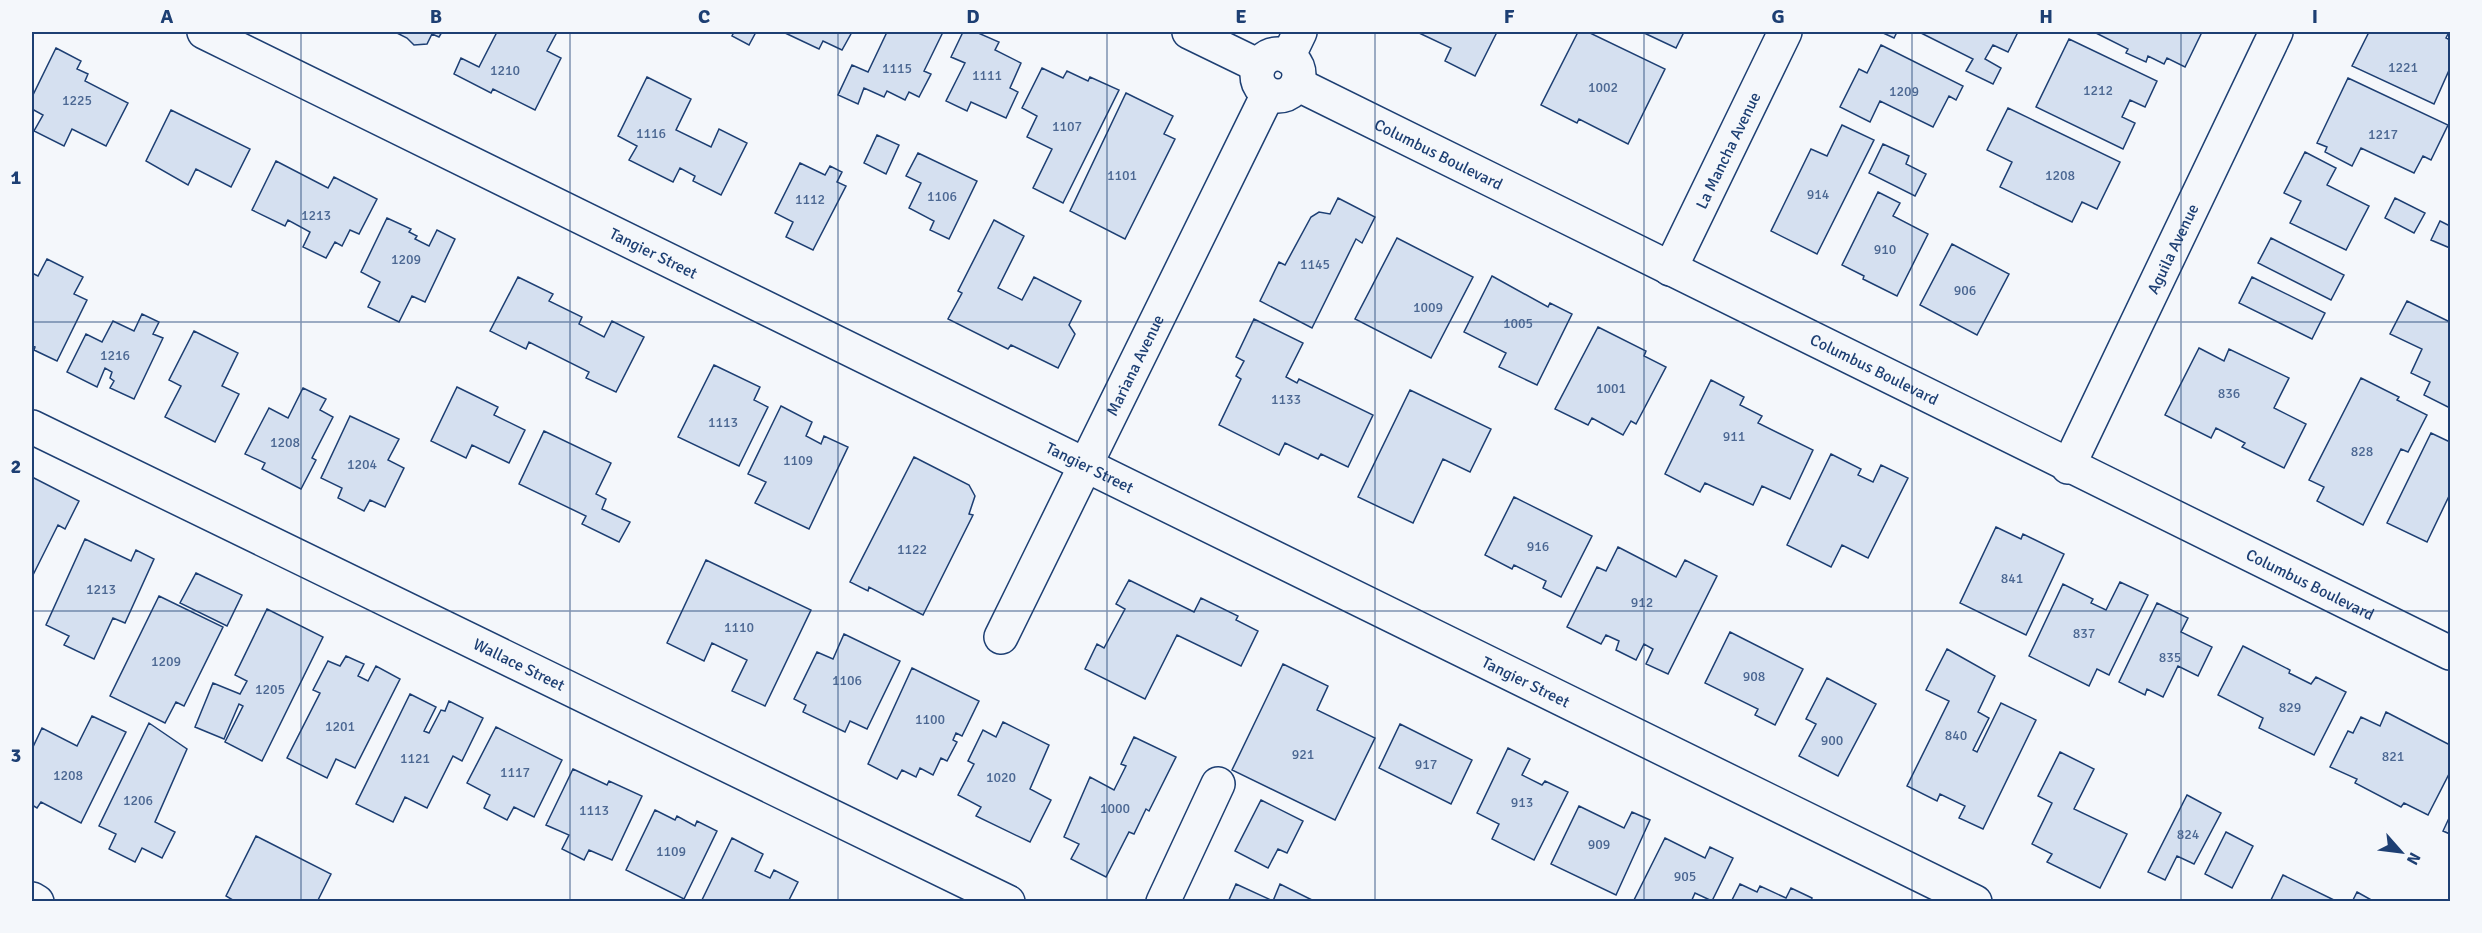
<svg xmlns="http://www.w3.org/2000/svg" width="2482" height="933" viewBox="0 0 2482 933" font-family="Signika,sans-serif">
	<style>
		.building { fill: #d5e0f0; stroke: #1d3f73; stroke-width: 1.5 }
		.lines { fill: none; stroke-linecap: round; stroke-linejoin: round }
		.street-casing { stroke: #1d3f73; stroke-width: 36 }
		.street { stroke: #f4f7fb; stroke-width: 33 }
		.grid { fill: none; stroke: #1d3f73; stroke-width: 1.5; stroke-opacity: 0.55 }
		.labels { text-anchor: middle; stroke-width: 4.5; stroke-linejoin: round; paint-order: stroke }
		.number-label { font-size: 14px; fill: #4b6792 }
		.street-label { font-size: 16px; fill: #1d3f73; stroke: #f4f7fb }
		.neatline { fill: none; stroke: #1d3f73; stroke-width: 2 }
		.grid-label { font-size: 20px; text-anchor: middle; font-weight: bold; fill: #1d3f73 }
	</style>
	<rect width="100%" height="100%" fill="#f4f7fb"/>
	<!-- building -->
	<path class="building" d="M 395,32 L 442,32 L 439,37 L 432,34 L 427,44 L 414,45 L 407,38 Z
		M 497,32 L 557,32 L 547,51 L 561,58 L 535,110 L 493,89 L 491,93 L 454,74 L 461,58 L 479,67 Z
		M 734,32 L 756,32 L 749,45 L 732,36 Z
		M 783,32 L 852,32 L 842,50 L 823,41 L 819,49 Z
		M 887,32 L 943,32 L 924,71 L 931,74 L 919,97 L 909,92 L 905,100 L 887,91 L 884,97 L 864,88 L 858,104 L 838,95 L 852,65 L 868,72 Z
		M 963,32 L 976,32 L 999,42 L 995,50 L 1021,63 L 1010,88 L 1018,92 L 1006,118 L 971,102 L 967,111 L 946,101 L 965,63 L 951,57 Z
		M 1417,32 L 1497,32 L 1475,76 L 1445,61 L 1451,48 Z
		M 1578,32 L 1588,32 L 1665,69 L 1628,144 L 1579,119 L 1577,123 L 1541,105 Z
		M 1642,32 L 1684,32 L 1676,48 Z
		M 1881,32 L 1897,32 L 1894,38 Z
		M 1919,32 L 2018,32 L 2008,52 L 1993,45 L 1985,59 L 2001,68 L 1993,84 L 1966,71 L 1973,59 Z
		M 2094,32 L 2202,32 L 2185,67 L 2167,58 L 2164,64 L 2148,56 L 2146,62 L 2126,53 L 2128,49 Z
		M 2369,32 L 2449,32 L 2446,38 L 2450,40 L 2450,68 L 2434,104 L 2352,66 Z
		M 2069,39 L 2157,81 L 2145,107 L 2130,100 L 2122,117 L 2135,123 L 2123,149 L 2036,107 Z
		M 1881,45 L 1963,86 L 1956,100 L 1949,96 L 1933,127 L 1880,101 L 1870,122 L 1840,107 L 1859,69 L 1867,73 Z
		M 56,48 L 81,61 L 77,69 L 88,74 L 85,81 L 128,103 L 106,146 L 72,129 L 64,146 L 34,131 L 43,115 L 32,109 L 32,97 Z
		M 1042,68 L 1063,78 L 1067,71 L 1088,81 L 1090,77 L 1119,90 L 1063,203 L 1033,188 L 1052,149 L 1027,137 L 1037,116 L 1022,108 Z
		M 647,77 L 691,99 L 676,130 L 711,147 L 719,129 L 747,143 L 721,195 L 693,181 L 695,176 L 680,168 L 673,182 L 629,160 L 637,146 L 618,136 Z
		M 2348,78 L 2448,125 L 2431,160 L 2423,156 L 2414,173 L 2361,148 L 2352,166 L 2325,152 L 2327,147 L 2317,143 Z
		M 1126,93 L 1173,116 L 1164,134 L 1175,139 L 1125,239 L 1070,211 Z
		M 2008,108 L 2120,162 L 2097,209 L 2082,202 L 2072,222 L 2000,187 L 2012,162 L 1987,150 Z
		M 171,110 L 250,149 L 231,187 L 196,169 L 188,185 L 146,161 Z
		M 1842,125 L 1874,140 L 1817,254 L 1771,231 L 1811,149 L 1827,156 Z
		M 877,135 L 899,145 L 886,174 L 864,163 Z
		M 1883,144 L 1909,156 L 1906,164 L 1926,174 L 1915,196 L 1869,173 Z
		M 2305,152 L 2336,168 L 2327,185 L 2369,206 L 2346,250 L 2290,223 L 2301,201 L 2284,193 Z
		M 918,153 L 977,181 L 949,239 L 930,230 L 934,221 L 909,208 L 921,183 L 906,176 Z
		M 276,161 L 328,188 L 334,177 L 377,199 L 359,234 L 350,230 L 342,246 L 335,242 L 326,258 L 303,247 L 310,232 L 288,220 L 285,226 L 252,210 Z
		M 800,163 L 825,175 L 830,166 L 842,172 L 837,182 L 846,186 L 813,250 L 786,237 L 793,222 L 775,213 Z
		M 1878,192 L 1900,203 L 1893,216 L 1928,234 L 1897,296 L 1863,279 L 1864,276 L 1842,265 Z
		M 1338,198 L 1375,217 L 1362,243 L 1356,239 L 1312,328 L 1260,301 L 1279,262 L 1285,265 L 1311,217 L 1319,212 L 1330,214 Z
		M 2395,198 L 2425,213 L 2414,233 L 2385,218 Z
		M 387,218 L 411,229 L 409,232 L 417,236 L 415,239 L 429,246 L 437,230 L 455,239 L 425,302 L 412,296 L 399,322 L 368,307 L 380,282 L 361,272 Z
		M 994,220 L 1024,236 L 998,288 L 1022,300 L 1034,277 L 1081,301 L 1069,325 L 1075,334 L 1058,368 L 1011,345 L 1008,349 L 948,319 L 962,293 L 958,291 Z
		M 2440,221 L 2450,226 L 2450,248 L 2431,240 Z
		M 1397,238 L 1473,277 L 1431,358 L 1355,319 Z
		M 2271,238 L 2344,275 L 2331,300 L 2258,263 Z
		M 1952,244 L 2009,274 L 1977,335 L 1920,305 Z
		M 47,259 L 83,277 L 74,294 L 87,300 L 57,361 L 34,350 L 35,347 L 32,346 L 32,273 L 38,276 Z
		M 1492,276 L 1548,307 L 1550,303 L 1572,314 L 1537,385 L 1499,367 L 1506,353 L 1464,332 Z
		M 518,277 L 553,294 L 549,301 L 582,317 L 579,324 L 604,337 L 612,321 L 644,337 L 616,392 L 586,378 L 589,372 L 529,342 L 526,349 L 490,331 Z
		M 2252,277 L 2325,313 L 2312,339 L 2239,303 Z
		M 2407,301 L 2450,322 L 2450,408 L 2424,395 L 2430,382 L 2411,373 L 2422,349 L 2390,334 Z
		M 142,314 L 159,322 L 153,334 L 163,338 L 134,399 L 110,388 L 114,381 L 110,378 L 112,372 L 105,368 L 97,387 L 67,372 L 86,334 L 102,342 L 113,321 L 134,331 Z
		M 1254,319 L 1303,343 L 1286,377 L 1297,383 L 1299,379 L 1373,415 L 1348,467 L 1321,454 L 1318,459 L 1285,443 L 1279,455 L 1219,425 L 1241,379 L 1236,376 L 1244,361 L 1236,357 Z
		M 1598,327 L 1646,351 L 1644,356 L 1666,367 L 1636,424 L 1631,421 L 1623,435 L 1592,418 L 1588,425 L 1555,409 Z
		M 194,331 L 238,353 L 222,386 L 239,394 L 215,442 L 165,417 L 181,386 L 169,380 Z
		M 2199,348 L 2224,361 L 2229,349 L 2289,378 L 2274,408 L 2306,424 L 2284,468 L 2242,447 L 2245,443 L 2216,428 L 2211,438 L 2165,415 Z
		M 714,365 L 760,387 L 754,400 L 768,407 L 739,466 L 678,437 Z
		M 2361,378 L 2399,397 L 2397,400 L 2427,415 L 2408,452 L 2401,449 L 2363,525 L 2317,501 L 2324,487 L 2309,480 Z
		M 1711,380 L 1744,397 L 1740,405 L 1762,416 L 1758,423 L 1813,450 L 1790,499 L 1762,486 L 1753,505 L 1705,483 L 1700,492 L 1665,474 Z
		M 457,387 L 498,407 L 494,415 L 525,430 L 509,463 L 472,445 L 466,458 L 431,441 Z
		M 303,388 L 326,399 L 320,410 L 333,417 L 312,458 L 316,460 L 301,489 L 262,469 L 265,463 L 245,454 L 269,408 L 288,418 Z
		M 1410,390 L 1491,429 L 1470,472 L 1443,459 L 1413,523 L 1358,497 Z
		M 781,406 L 812,422 L 806,436 L 821,444 L 824,436 L 848,447 L 809,529 L 755,503 L 766,482 L 748,474 Z
		M 350,416 L 399,439 L 388,460 L 404,468 L 385,507 L 370,500 L 364,511 L 338,498 L 342,488 L 321,478 Z
		M 544,431 L 611,463 L 596,494 L 606,499 L 602,509 L 630,522 L 619,542 L 582,524 L 586,516 L 519,484 Z
		M 2431,433 L 2450,442 L 2450,494 L 2427,542 L 2387,523 Z
		M 1831,454 L 1861,469 L 1858,475 L 1873,482 L 1881,465 L 1908,478 L 1868,558 L 1842,545 L 1831,567 L 1787,545 Z
		M 914,457 L 969,485 L 975,496 L 969,514 L 973,515 L 923,615 L 869,587 L 868,591 L 850,582 Z
		M 32,477 L 79,501 L 65,529 L 58,525 L 32,577 Z
		M 1514,497 L 1592,536 L 1561,597 L 1543,588 L 1546,581 L 1514,565 L 1512,569 L 1485,555 Z
		M 1996,527 L 2021,539 L 2023,534 L 2064,554 L 2026,635 L 1960,603 Z
		M 85,539 L 131,561 L 136,550 L 154,559 L 125,623 L 113,618 L 94,659 L 64,645 L 69,636 L 46,625 Z
		M 1618,547 L 1676,577 L 1685,560 L 1717,576 L 1668,674 L 1646,664 L 1653,649 L 1644,644 L 1636,660 L 1616,650 L 1619,641 L 1606,635 L 1601,644 L 1567,627 L 1597,567 L 1606,571 Z
		M 706,560 L 811,610 L 765,706 L 732,691 L 747,660 L 712,643 L 704,661 L 667,643 Z
		M 196,573 L 242,595 L 227,626 L 180,603 Z
		M 1129,580 L 1194,612 L 1201,598 L 1238,616 L 1236,620 L 1258,631 L 1241,666 L 1177,635 L 1145,699 L 1085,669 L 1097,644 L 1104,648 L 1125,609 L 1116,604 Z
		M 2120,582 L 2148,595 L 2109,675 L 2097,669 L 2089,686 L 2029,656 L 2063,584 L 2093,599 L 2091,603 L 2106,610 Z
		M 159,596 L 223,627 L 184,706 L 176,702 L 165,723 L 110,696 Z
		M 2157,603 L 2188,618 L 2181,632 L 2212,647 L 2198,676 L 2178,666 L 2163,697 L 2147,689 L 2145,695 L 2119,682 Z
		M 267,609 L 323,637 L 262,761 L 225,742 L 243,706 L 239,704 L 224,739 L 195,727 L 213,683 L 240,694 L 247,681 L 235,675 Z
		M 1730,632 L 1803,669 L 1775,725 L 1755,715 L 1758,709 L 1705,683 Z
		M 844,634 L 900,661 L 867,729 L 850,721 L 845,732 L 803,712 L 806,705 L 794,699 L 817,652 L 833,659 Z
		M 2243,646 L 2290,670 L 2289,673 L 2311,684 L 2316,677 L 2346,692 L 2314,755 L 2259,728 L 2263,718 L 2218,695 Z
		M 1947,649 L 1995,676 L 1978,712 L 1989,718 L 1973,750 L 1977,752 L 2001,703 L 2036,720 L 1983,829 L 1959,818 L 1965,806 L 1940,794 L 1937,801 L 1907,786 L 1949,701 L 1926,690 Z
		M 346,656 L 364,664 L 358,676 L 368,681 L 376,666 L 400,679 L 355,768 L 336,759 L 327,778 L 287,758 L 320,693 L 313,690 L 328,661 L 340,666 Z
		M 1283,664 L 1328,686 L 1317,710 L 1375,738 L 1335,820 L 1232,770 Z
		M 912,668 L 979,701 L 962,736 L 956,733 L 953,740 L 957,742 L 947,761 L 941,758 L 933,775 L 920,768 L 916,777 L 902,770 L 897,779 L 868,764 Z
		M 1827,678 L 1876,704 L 1838,776 L 1799,756 L 1816,724 L 1806,719 Z
		M 410,694 L 436,707 L 424,731 L 429,733 L 441,710 L 445,711 L 449,701 L 483,718 L 462,761 L 453,756 L 427,808 L 405,797 L 393,822 L 356,804 Z
		M 2386,712 L 2450,745 L 2450,772 L 2428,815 L 2404,803 L 2401,807 L 2355,783 L 2357,779 L 2330,767 L 2348,731 L 2353,733 L 2361,717 L 2380,726 Z
		M 92,716 L 126,732 L 81,823 L 41,802 L 37,808 L 32,805 L 32,749 L 42,728 L 77,746 Z
		M 1003,722 L 1049,745 L 1030,789 L 1051,800 L 1030,842 L 976,816 L 981,807 L 958,795 L 974,764 L 968,761 L 983,730 L 996,737 Z
		M 149,723 L 187,749 L 155,822 L 175,832 L 162,858 L 142,848 L 135,862 L 109,849 L 116,834 L 99,826 Z
		M 1400,724 L 1472,760 L 1451,804 L 1379,768 Z
		M 496,727 L 562,760 L 534,817 L 514,807 L 507,820 L 484,808 L 490,795 L 467,783 Z
		M 1134,737 L 1176,757 L 1149,811 L 1146,809 L 1134,834 L 1129,832 L 1106,877 L 1071,859 L 1079,844 L 1064,837 L 1090,777 L 1114,790 L 1126,766 L 1121,764 Z
		M 1508,748 L 1530,759 L 1522,775 L 1542,785 L 1545,781 L 1568,792 L 1534,860 L 1492,839 L 1499,824 L 1477,813 Z
		M 2060,752 L 2094,769 L 2074,809 L 2127,834 L 2100,888 L 2047,862 L 2052,854 L 2032,844 L 2052,803 L 2038,796 Z
		M 573,769 L 607,785 L 609,781 L 642,796 L 612,860 L 589,850 L 584,860 L 562,849 L 569,835 L 546,825 Z
		M 2187,795 L 2221,813 L 2194,864 L 2177,856 L 2165,880 L 2148,872 Z
		M 1261,800 L 1303,821 L 1287,853 L 1278,849 L 1268,868 L 1235,851 Z
		M 1579,806 L 1624,828 L 1632,812 L 1650,820 L 1616,895 L 1551,864 Z
		M 655,810 L 675,820 L 677,816 L 695,826 L 697,821 L 717,831 L 684,899 L 626,870 Z
		M 2450,816 L 2450,834 L 2443,831 Z
		M 2226,832 L 2253,846 L 2232,888 L 2205,874 Z
		M 256,836 L 331,874 L 317,902 L 236,902 L 226,896 Z
		M 732,838 L 763,854 L 755,871 L 770,878 L 774,870 L 798,882 L 788,902 L 701,902 Z
		M 1665,838 L 1705,858 L 1710,847 L 1733,858 L 1712,901 L 1695,893 L 1691,902 L 1633,902 Z
		M 2283,875 L 2338,902 L 2270,902 Z
		M 1236,884 L 1273,901 L 1280,884 L 1316,902 L 1228,902 Z
		M 1740,884 L 1757,892 L 1760,886 L 1786,898 L 1791,888 L 1812,898 L 1811,902 L 1731,902 Z
		M 2357,892 L 2375,902 L 2352,902 Z"/>
	<g class="lines">
		<!-- street casing -->
		<g class="street-casing">
			<g id="street">
				<path id="s1" d="M 204,32 L 1975,902"/>
				<path d="M 1189,32 L 1259,66"/>
				<circle cx="1278" cy="75" r="21"/>
				<path d="M 1288,57 L 1300,32"/>
				<path id="s2" d="M 1297,84 L 2450,653"/>
				<path id="s3" d="M 1670,269 L 1785,32"/>
				<path id="s4" d="M 32,427 L 1008,902"/>
				<path id="s5" d="M 2068,467 L 2276,32"/>
				<path id="s6" d="M 1001,637 L 1268,94"/>
				<path d="M 32,899 L 37,902"/>
				<path d="M 1163,902 L 1218,784"/>
			</g>
		</g>
		<!-- street -->
		<use href="#street" class="street"/>
	</g>
	<!-- grid -->
	<path class="grid" d="M 301,32 L 301,902M 570,32 L 570,902M 838,32 L 838,902M 1107,32 L 1107,902M 1375,32 L 1375,902M 1644,32 L 1644,902M 1912,32 L 1912,902M 2181,32 L 2181,902M 32,322 L 2450,322M 32,611 L 2450,611"/>
	<g class="labels">
		<!-- number labels -->
		<g class="number-label">
			<text x="2403" y="72">1221</text>
			<text x="897" y="73">1115</text>
			<text x="505" y="75">1210</text>
			<text x="987" y="80">1111</text>
			<text x="1603" y="92">1002</text>
			<text x="2098" y="95">1212</text>
			<text x="1904" y="96">1209</text>
			<text x="77" y="105">1225</text>
			<text x="1067" y="131">1107</text>
			<text x="651" y="138">1116</text>
			<text x="2383" y="139">1217</text>
			<text x="1122" y="180">1101</text>
			<text x="2060" y="180">1208</text>
			<text x="1818" y="199">914</text>
			<text x="942" y="201">1106</text>
			<text x="810" y="204">1112</text>
			<text x="316" y="220">1213</text>
			<text x="1885" y="254">910</text>
			<text x="406" y="264">1209</text>
			<text x="1315" y="269">1145</text>
			<text x="1965" y="295">906</text>
			<text x="1428" y="312">1009</text>
			<text x="1518" y="328">1005</text>
			<text x="115" y="360">1216</text>
			<text x="1611" y="393">1001</text>
			<text x="2229" y="398">836</text>
			<text x="1286" y="404">1133</text>
			<text x="723" y="427">1113</text>
			<text x="1734" y="441">911</text>
			<text x="285" y="447">1208</text>
			<text x="2362" y="456">828</text>
			<text x="798" y="465">1109</text>
			<text x="362" y="469">1204</text>
			<text x="1538" y="551">916</text>
			<text x="912" y="554">1122</text>
			<text x="2012" y="583">841</text>
			<text x="101" y="594">1213</text>
			<text x="1642" y="607">912</text>
			<text x="739" y="632">1110</text>
			<text x="2084" y="638">837</text>
			<text x="2170" y="662">835</text>
			<text x="166" y="666">1209</text>
			<text x="1754" y="681">908</text>
			<text x="847" y="685">1106</text>
			<text x="270" y="694">1205</text>
			<text x="2290" y="712">829</text>
			<text x="930" y="724">1100</text>
			<text x="340" y="731">1201</text>
			<text x="1956" y="740">840</text>
			<text x="1832" y="745">900</text>
			<text x="1303" y="759">921</text>
			<text x="2393" y="761">821</text>
			<text x="415" y="763">1121</text>
			<text x="1426" y="769">917</text>
			<text x="515" y="777">1117</text>
			<text x="68" y="780">1208</text>
			<text x="1001" y="782">1020</text>
			<text x="138" y="805">1206</text>
			<text x="1522" y="807">913</text>
			<text x="1115" y="813">1000</text>
			<text x="594" y="815">1113</text>
			<text x="2188" y="839">824</text>
			<text x="1599" y="849">909</text>
			<text x="671" y="856">1109</text>
			<text x="1685" y="881">905</text>
		</g>
		<!-- street labels -->
		<g class="street-label">
			<text dy="6" stroke="none"><textPath href="#s3" startOffset="132">La Mancha Avenue</textPath></text>
			<text dy="6" stroke="none"><textPath href="#s2" startOffset="158">Columbus Boulevard</textPath></text>
			<text dy="6" stroke="none"><textPath href="#s5" startOffset="242">Aguila Avenue</textPath></text>
			<text dy="6" stroke="none"><textPath href="#s1" startOffset="501">Tangier Street</textPath></text>
			<text dy="6" stroke="none"><textPath href="#s6" startOffset="303">Mariana Avenue</textPath></text>
			<text dy="6" stroke="none"><textPath href="#s2" startOffset="644">Columbus Boulevard</textPath></text>
			<text dy="6" stroke="none"><textPath href="#s1" startOffset="987">Tangier Street</textPath></text>
			<text dy="6" stroke="none"><textPath href="#s2" startOffset="1130">Columbus Boulevard</textPath></text>
			<text dy="6" stroke="none"><textPath href="#s4" startOffset="542">Wallace Street</textPath></text>
			<text dy="6" stroke="none"><textPath href="#s1" startOffset="1473">Tangier Street</textPath></text>
		</g>
	</g>
	<!-- border -->
	<rect width="2482" height="933" fill="none" stroke="#f4f7fb" stroke-width="66"/>
	<!-- north arrow -->
	<g transform="translate(2401 852) rotate(118)" stroke="#f4f7fb" stroke-width="4.5" paint-order="stroke">
	<path d="M0-4.5L10 22L0 15L-10 22Z" fill="#1d3f73"/>
	<text y="-9" font-size="16" font-weight="bold" text-anchor="middle" fill="#1d3f73">N</text>
	</g>
	<rect x="33" y="33" width="2416" height="867" class="neatline"/>
	<g class="grid-label">
		<text x="167" y="23">A</text>
		<text x="436" y="23">B</text>
		<text x="704" y="23">C</text>
		<text x="973" y="23">D</text>
		<text x="1241" y="23">E</text>
		<text x="1509" y="23">F</text>
		<text x="1778" y="23">G</text>
		<text x="2046" y="23">H</text>
		<text x="2315" y="23">I</text>
		<text x="16" y="184">1</text>
		<text x="16" y="473">2</text>
		<text x="16" y="762">3</text>
	</g>
</svg>
